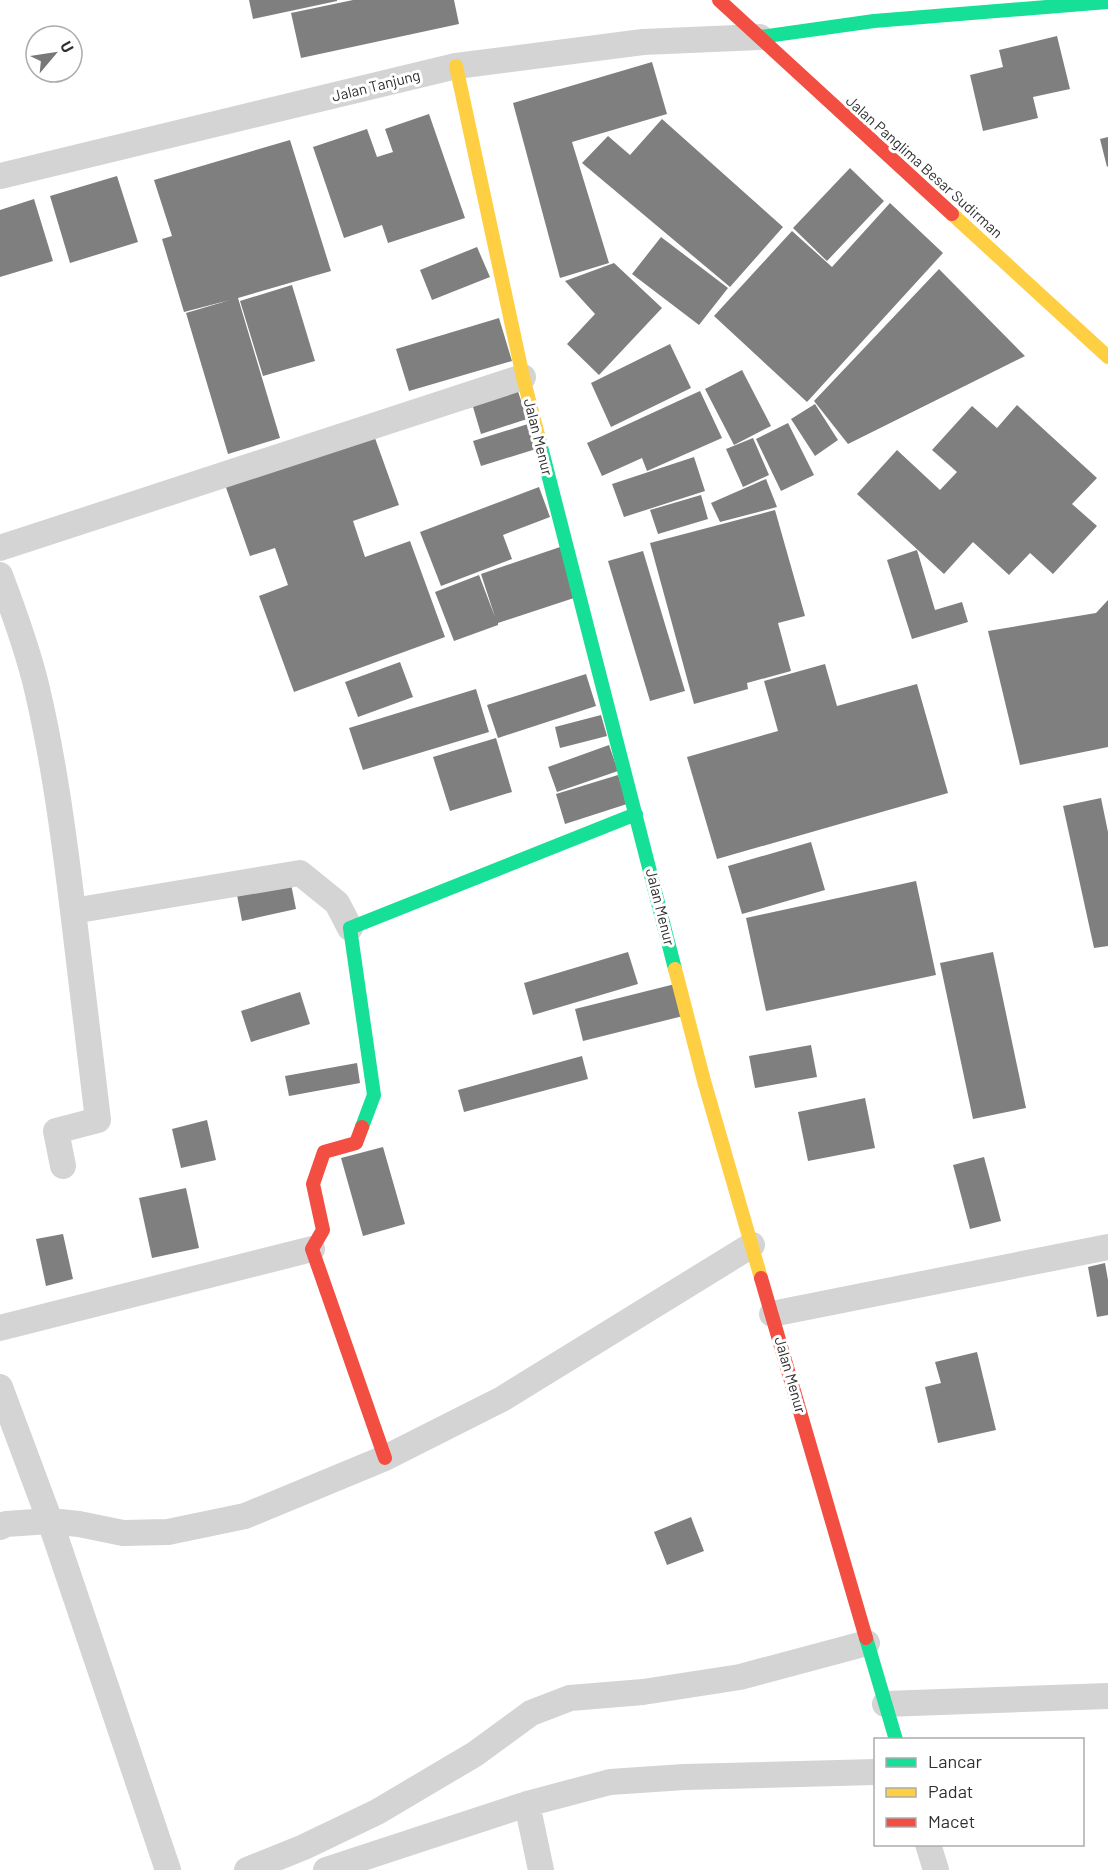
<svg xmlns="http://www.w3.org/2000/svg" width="1108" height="1870" viewBox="0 0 1108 1870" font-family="Barlow,sans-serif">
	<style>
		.building { fill: #7f7f7f }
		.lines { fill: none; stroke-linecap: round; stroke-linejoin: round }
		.street { stroke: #d4d4d4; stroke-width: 26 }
		.fast { stroke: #16e098; stroke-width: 14 }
		.slow { stroke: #ffcf43; stroke-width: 14 }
		.jam { stroke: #f24e42; stroke-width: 14 }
		.labels { text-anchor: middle; stroke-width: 6; stroke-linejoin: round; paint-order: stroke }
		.street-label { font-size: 15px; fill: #303030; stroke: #fff }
	</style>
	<rect width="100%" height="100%" fill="#fff"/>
	<!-- building -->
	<path class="building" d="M 249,0 L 337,0 L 337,1 L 253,19 Z
		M 353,0 L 454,0 L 459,24 L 301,58 L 291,13 Z
		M 1057,36 L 1070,89 L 1033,97 L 1038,118 L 983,131 L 970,75 L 1003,67 L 999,50 Z
		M 652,62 L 667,114 L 572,142 L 609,263 L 560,278 L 513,103 Z
		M 429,114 L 465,218 L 388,243 L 382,225 L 344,238 L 313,147 L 367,129 L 377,157 L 393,152 L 385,129 Z
		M 662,119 L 783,227 L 730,287 L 582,163 L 608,136 L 630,155 Z
		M 1108,137 L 1108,166 L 1107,167 L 1100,139 Z
		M 290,140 L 331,271 L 238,298 L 280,438 L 228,454 L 186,313 L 230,300 L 184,312 L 162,239 L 172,236 L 154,180 Z
		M 850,168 L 884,201 L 827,261 L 793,228 Z
		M 117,176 L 138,242 L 70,263 L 50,196 Z
		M 34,199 L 53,261 L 0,277 L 0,210 Z
		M 890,203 L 943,253 L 807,402 L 714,316 L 792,231 L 832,267 Z
		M 661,237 L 728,288 L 699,325 L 632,274 Z
		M 477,247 L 490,277 L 432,300 L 420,270 Z
		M 614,263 L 662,308 L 599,375 L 567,344 L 595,314 L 565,281 Z
		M 939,269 L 1025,356 L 848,444 L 814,401 Z
		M 292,285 L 315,361 L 263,376 L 240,301 Z
		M 499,318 L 512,361 L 409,391 L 396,349 Z
		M 670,344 L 691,388 L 611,427 L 591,383 Z
		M 742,370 L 771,426 L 734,445 L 705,389 Z
		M 515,382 L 527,419 L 481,434 L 473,407 L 466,409 L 463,399 Z
		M 700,391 L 722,438 L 647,471 L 642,458 L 602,476 L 587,443 Z
		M 815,404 L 838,440 L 815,456 L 791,419 Z
		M 1017,405 L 1097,478 L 1072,504 L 1097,526 L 1053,574 L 1030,553 L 1009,575 L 973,542 L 944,574 L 857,494 L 897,450 L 940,490 L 957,472 L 932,450 L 972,406 L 997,428 Z
		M 788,423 L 814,475 L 781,491 L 756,439 Z
		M 528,424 L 536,449 L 481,466 L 473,441 Z
		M 371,427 L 399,505 L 353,521 L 365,557 L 410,541 L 445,637 L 294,692 L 259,596 L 288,585 L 275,548 L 250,556 L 223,479 Z
		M 753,438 L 769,475 L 743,487 L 726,449 Z
		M 694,457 L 705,491 L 624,517 L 612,484 Z
		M 766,479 L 777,507 L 720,522 L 711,503 Z
		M 539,487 L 550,517 L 503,535 L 512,559 L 441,586 L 420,532 Z
		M 701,495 L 708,519 L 658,534 L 650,510 Z
		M 775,510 L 805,616 L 778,623 L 791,671 L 747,683 L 748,689 L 694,704 L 650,543 Z
		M 560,547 L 577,597 L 498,623 L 498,625 L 454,641 L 435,592 L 479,575 L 495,617 L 481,574 Z
		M 917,550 L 935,610 L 962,602 L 968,622 L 912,639 L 887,560 Z
		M 643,551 L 685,691 L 650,701 L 608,561 Z
		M 1108,600 L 1108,747 L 1020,765 L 988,631 L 1096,613 Z
		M 400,662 L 413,697 L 358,717 L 345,682 Z
		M 825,664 L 837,706 L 917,684 L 948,793 L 717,859 L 687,757 L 778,731 L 764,681 Z
		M 586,674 L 596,706 L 498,738 L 487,705 Z
		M 476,689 L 489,732 L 363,770 L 349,728 Z
		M 601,715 L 607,736 L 560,748 L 555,727 Z
		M 496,738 L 512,792 L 450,811 L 433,757 Z
		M 609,745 L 618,771 L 557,792 L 548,767 Z
		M 618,775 L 627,804 L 565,824 L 556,794 Z
		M 1101,798 L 1108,832 L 1108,946 L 1094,948 L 1063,806 Z
		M 811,842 L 825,890 L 742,914 L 728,866 Z
		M 290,879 L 296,909 L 242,921 L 236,890 Z
		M 916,881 L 936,975 L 766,1011 L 746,918 Z
		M 628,952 L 638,984 L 533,1015 L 524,983 Z
		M 993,952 L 1026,1108 L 973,1119 L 940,963 Z
		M 675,984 L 683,1016 L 583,1041 L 575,1009 Z
		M 300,992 L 310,1024 L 251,1042 L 241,1011 Z
		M 811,1045 L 817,1077 L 755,1088 L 749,1056 Z
		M 582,1056 L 588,1079 L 464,1112 L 458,1090 Z
		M 357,1063 L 360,1083 L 289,1096 L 285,1076 Z
		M 865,1098 L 875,1148 L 808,1161 L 798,1112 Z
		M 207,1120 L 216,1160 L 181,1168 L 172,1129 Z
		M 383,1147 L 405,1224 L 363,1236 L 341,1158 Z
		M 984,1157 L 1001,1221 L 970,1229 L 953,1165 Z
		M 186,1188 L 199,1248 L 152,1258 L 139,1198 Z
		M 63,1234 L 73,1279 L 46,1286 L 36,1239 Z
		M 1105,1263 L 1108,1280 L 1108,1315 L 1097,1317 L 1088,1267 Z
		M 977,1352 L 996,1430 L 938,1443 L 925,1387 L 941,1383 L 935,1362 Z
		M 691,1517 L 704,1551 L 667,1565 L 654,1532 Z"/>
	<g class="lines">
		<!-- street -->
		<path class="street" d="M 0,176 L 456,66 L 643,42 L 760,37
			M 0,548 L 523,377
			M 0,575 C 14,612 28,650 37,689 C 54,761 64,837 73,911 L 300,873 L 337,903 L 350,928
			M 63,1166 L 56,1131 L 98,1120 L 73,911
			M 772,1314 L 1108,1247
			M 0,1328 L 312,1249
			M 0,1387 L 50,1521 L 168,1870
			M 0,1527 L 6,1524 L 50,1521 L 79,1524 L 123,1533 L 168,1532 L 245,1516 L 385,1458 L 502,1399 L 752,1245
			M 885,1704 L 1108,1696
			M 527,1804 L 541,1870
			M 928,1844 L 936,1870
			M 247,1870 L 304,1847 L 377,1812 L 475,1754 L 531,1713 L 570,1698 L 643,1692 L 740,1677 L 867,1643
			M 326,1870 L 527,1804 L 610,1782 L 684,1777 L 876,1772"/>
		<!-- fast -->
		<path class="fast" d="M 760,37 L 874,21 L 1108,2
			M 538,435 L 675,969
			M 362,1127 L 374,1095 L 350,928 L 636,814
			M 866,1638 L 896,1740"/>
		<!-- slow -->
		<path class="slow" d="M 456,66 L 523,377 L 538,435
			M 952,214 L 1108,357
			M 675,969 L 704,1081 L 761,1278"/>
		<!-- jam -->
		<path class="jam" d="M 719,0 L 952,214
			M 362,1127 L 356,1143 L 324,1152 L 313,1184 L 323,1230 L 312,1249 L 385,1458
			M 761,1278 L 866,1638"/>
	</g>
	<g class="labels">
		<!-- street labels -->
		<g class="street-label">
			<text transform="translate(376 86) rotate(-14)" y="5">Jalan Tanjung</text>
			<text transform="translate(924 167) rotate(42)" y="5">Jalan Panglima Besar Sudirman</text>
			<text transform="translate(538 437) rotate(76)" y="5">Jalan Menur</text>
			<text transform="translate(660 907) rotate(76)" y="5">Jalan Menur</text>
			<text transform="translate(790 1375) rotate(74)" y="5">Jalan Menur</text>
		</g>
	</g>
	<!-- legend -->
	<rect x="874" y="1738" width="210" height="108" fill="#ffffff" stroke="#acacac" stroke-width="1.5"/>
	<rect x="886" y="1758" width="30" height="9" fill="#16e098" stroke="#acacac" stroke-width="1.5"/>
	<text x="928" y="1768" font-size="18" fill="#303030">Lancar</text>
	<rect x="886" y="1788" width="30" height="9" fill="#ffcf43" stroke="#acacac" stroke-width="1.5"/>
	<text x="928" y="1798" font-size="18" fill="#303030">Padat</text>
	<rect x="886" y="1818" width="30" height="9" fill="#f24e42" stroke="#acacac" stroke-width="1.5"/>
	<text x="928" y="1828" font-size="18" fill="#303030">Macet</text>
	<!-- north arrow -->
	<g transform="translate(54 54) rotate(61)"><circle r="28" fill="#ffffff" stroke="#acacac" stroke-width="1.5"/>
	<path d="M0-4.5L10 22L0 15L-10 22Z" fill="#787878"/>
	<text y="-9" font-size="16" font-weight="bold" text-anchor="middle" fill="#303030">U</text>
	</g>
</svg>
